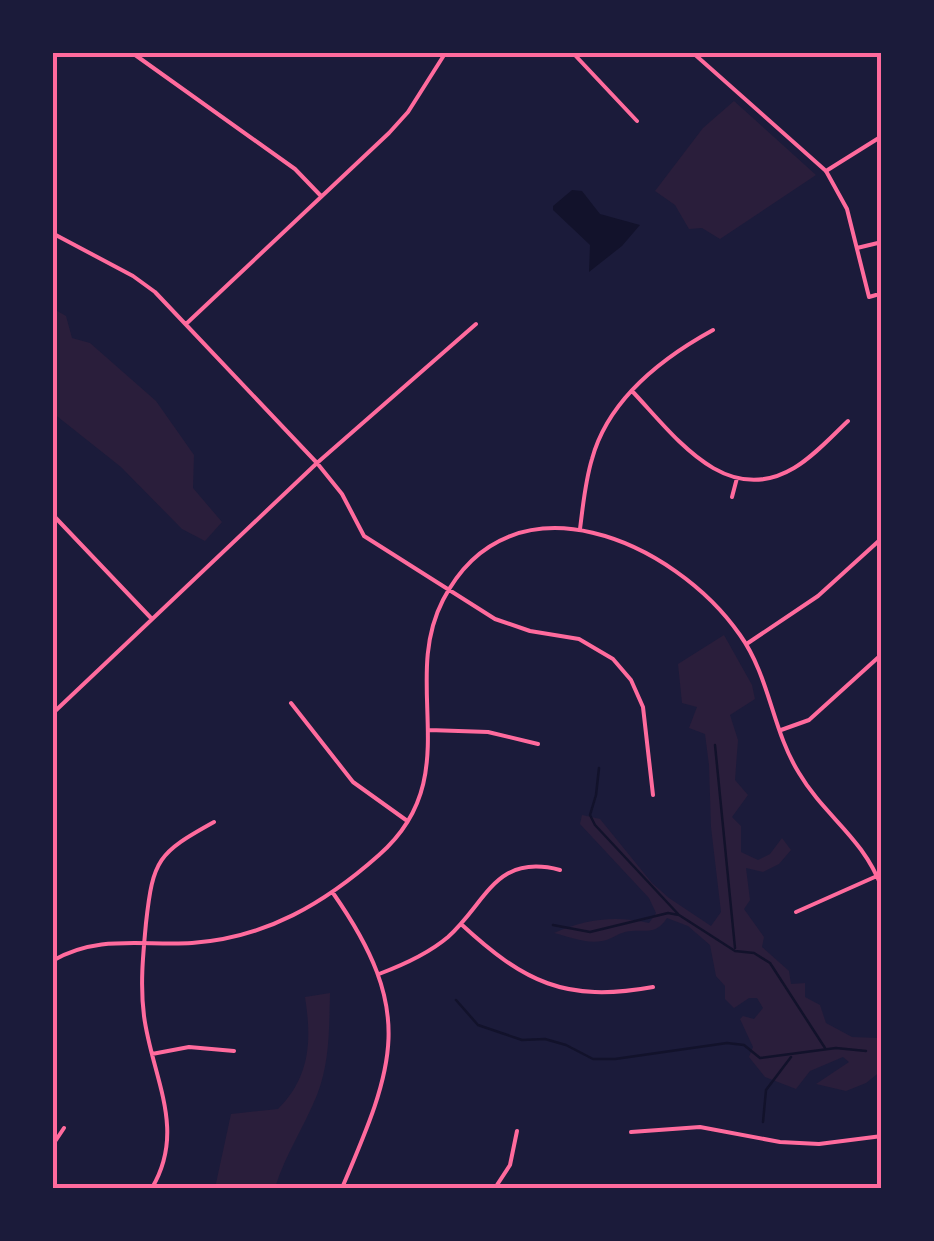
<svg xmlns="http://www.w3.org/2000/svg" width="934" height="1241" viewBox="0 0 934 1241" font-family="'Varela Round',sans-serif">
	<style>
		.green { fill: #2a1e3b }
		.water { fill: #12122b }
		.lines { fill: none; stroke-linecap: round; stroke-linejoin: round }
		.stream { stroke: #12122b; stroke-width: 2.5 }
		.minor { stroke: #ff6b9d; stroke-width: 4 }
		.tertiary { stroke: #ff6b9d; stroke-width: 4 }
		.neatline { fill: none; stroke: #ff6b9d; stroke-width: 4 }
	</style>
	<rect width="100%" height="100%" fill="#1b1b3a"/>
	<!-- green -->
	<path class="green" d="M 734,101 L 816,175 L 720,239 L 702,228 L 689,229 L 675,205 L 655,191 L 703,128 Z
		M 52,308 L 66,316 L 72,338 L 90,343 L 156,401 L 194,455 L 193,488 L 222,522 L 205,541 L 182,529 L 121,467 L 53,413 Z
		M 724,635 L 752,685 L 755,699 L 730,715 L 738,740 L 735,780 L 748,795 L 732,817 L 741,826 L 741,852 L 758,860 L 770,854 L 782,838 L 791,850 L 779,864 L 763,872 L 746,868 L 750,900 L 744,909 L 764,937 L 762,947 L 789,971 L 791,984 L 805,983 L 805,997 L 820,1005 L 826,1023 L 852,1037 L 879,1038 L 881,1071 L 866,1083 L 846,1091 L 816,1084 L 849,1062 L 843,1057 L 810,1071 L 796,1089 L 765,1077 L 749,1057 L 753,1047 L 740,1019 L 743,1016 L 754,1019 L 763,1008 L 757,998 L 749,998 L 734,1008 L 725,999 L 725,986 L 716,976 L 710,945 L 688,926 L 667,918 C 655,937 643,928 625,932 C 617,934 610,940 602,941 C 586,944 570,937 554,933 C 586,919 615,915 649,923 L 656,913 L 649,898 L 580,824 L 582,815 L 600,819 L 652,883 L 669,898 L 711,926 L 721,912 L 711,827 L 709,765 L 705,734 L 689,728 L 697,707 L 682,703 L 678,664 Z
		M 330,993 C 329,1028 330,1062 317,1095 C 304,1127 285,1155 275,1188 L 215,1188 L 231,1114 L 278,1109 C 310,1077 312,1041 305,997 Z"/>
	<!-- water -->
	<path class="water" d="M 572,190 L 582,191 L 600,214 L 640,225 L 622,246 L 589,272 L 590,245 L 553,210 L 553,206 Z"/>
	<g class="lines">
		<!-- stream -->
		<path class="stream" d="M 715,745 L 735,948
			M 599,768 L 596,795 L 590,815 L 595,825 L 679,915 L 735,951 L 754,953 L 770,963 L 825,1048
			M 553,925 L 590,932 L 668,913 L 679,915
			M 456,1000 L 478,1025 L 522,1040 L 545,1039 L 566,1045 L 593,1059 L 615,1059 L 727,1043 L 744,1045 L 760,1058 L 836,1048 L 866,1051
			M 763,1122 L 766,1090 L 791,1057"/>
		<!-- minor -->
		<path class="minor" d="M 131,52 L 295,169 L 321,196
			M 572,52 L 637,121
			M 826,171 L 847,209 L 869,297 L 876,295
			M 52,233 L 133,276 L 155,292 L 317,463 L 342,494 L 364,536 L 495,619 L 530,631 L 579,639 L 613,659 L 631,680 L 643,707 L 653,795
			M 857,248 L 882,242
			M 186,324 L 389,133 L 408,112 L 446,52
			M 632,391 C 674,435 725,509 794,468 C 814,456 831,437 848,421
			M 732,497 L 737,478
			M 52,514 L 151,618
			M 580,529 C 583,506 585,482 592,459 C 608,400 662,358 713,330
			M 748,643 L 818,596 L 882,538
			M 291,703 L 353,782 L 406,820
			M 52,714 L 317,463 L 476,324
			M 429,730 L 488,732 L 538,744
			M 781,730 L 809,720 L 882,654
			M 333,893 C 416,1012 395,1064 342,1188
			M 796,912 L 877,876
			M 461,924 C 524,982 565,1003 653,987
			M 52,961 C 98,934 143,946 192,943 C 266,938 325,903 379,855 C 468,777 399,685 443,600 C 511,468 675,541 740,635 C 770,677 772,730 799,773 C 825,817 862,836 882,888
			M 379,974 C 403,965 428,954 448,937 C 487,902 495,853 560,870
			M 152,1054 L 189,1047 L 234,1051
			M 631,1132 L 700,1127 L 780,1142 L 819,1144 L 882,1136
			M 52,1146 L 64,1128
			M 152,1188 C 187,1129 152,1077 144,1016 C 140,985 143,955 146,923 C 153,859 158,853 214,822
			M 495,1188 L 510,1165 L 517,1131"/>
		<!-- tertiary -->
		<path class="tertiary" d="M 692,52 L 826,171 L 882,136"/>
	</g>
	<!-- border -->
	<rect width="934" height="1241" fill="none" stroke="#1b1b3a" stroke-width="110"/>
	<rect x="55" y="55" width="824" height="1131" class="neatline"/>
</svg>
